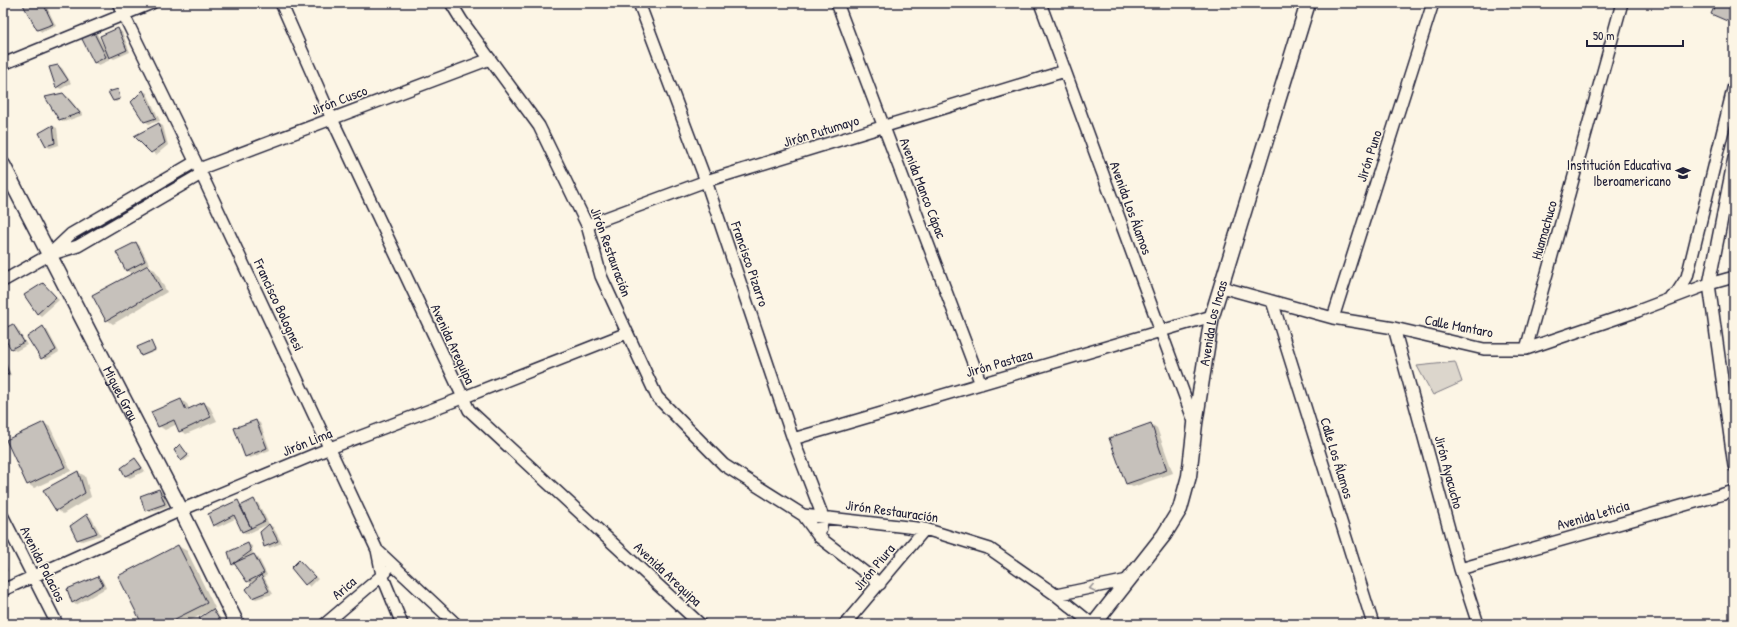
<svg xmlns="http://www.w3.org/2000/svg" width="1737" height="627" viewBox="0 0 1737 627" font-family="'Patrick Hand',sans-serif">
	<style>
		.green { fill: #dcd6cc; stroke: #7f7c84 }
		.shadow { fill: #0003 }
		.building { fill: #c6c1bb; stroke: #22223b }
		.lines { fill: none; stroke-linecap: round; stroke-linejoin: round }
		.minor-casing { stroke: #22223b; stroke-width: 14 }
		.tertiary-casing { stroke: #22223b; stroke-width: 17 }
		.minor { stroke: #fcf5e5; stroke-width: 11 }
		.tertiary { stroke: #fcf5e5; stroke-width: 14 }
		.oneway { stroke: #9a9698 }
		.labels { text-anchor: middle; stroke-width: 3; stroke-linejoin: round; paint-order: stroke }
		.street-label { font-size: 14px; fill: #22223b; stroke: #fcf5e5 }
		.poi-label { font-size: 14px; fill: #22223b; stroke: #fcf5e5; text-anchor: end }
	</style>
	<rect width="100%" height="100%" fill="#fcf5e5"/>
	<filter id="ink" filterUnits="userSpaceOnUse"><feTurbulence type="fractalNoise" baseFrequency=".025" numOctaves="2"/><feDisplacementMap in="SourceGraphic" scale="8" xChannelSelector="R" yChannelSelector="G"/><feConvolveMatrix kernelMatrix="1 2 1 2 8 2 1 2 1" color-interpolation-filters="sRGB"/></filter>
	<g filter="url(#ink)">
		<!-- green -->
		<path class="green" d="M 1455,362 L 1462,382 L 1433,395 L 1417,366 Z"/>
		<!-- shadow -->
		<path class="shadow" d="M 24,3 L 45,3 L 56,26 L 42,32 L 37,29 Z
			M 118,29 L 122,32 L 130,52 L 114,59 L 108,56 L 110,60 L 99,65 L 95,63 L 93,32 L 97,34 L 104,47 Z
			M 58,66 L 62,68 L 71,83 L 61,89 L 57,87 Z
			M 118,90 L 121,99 L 116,102 L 114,101 Z
			M 143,91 L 147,93 L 160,121 L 149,124 L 145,121 Z
			M 63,94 L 68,97 L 83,115 L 64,122 L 60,119 Z
			M 159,124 L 163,126 L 168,145 L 156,155 L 135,136 Z
			M 53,126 L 57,128 L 59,145 L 50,148 L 46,146 L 40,134 Z
			M 136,243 L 140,246 L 149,264 L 131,273 L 127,270 Z
			M 148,267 L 155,270 L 167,292 L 113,324 L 107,320 Z
			M 43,284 L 59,300 L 41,316 L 37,313 Z
			M 13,325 L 17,328 L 27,345 L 16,351 L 11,348 L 3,334 L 3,330 Z
			M 43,327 L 47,330 L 59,352 L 46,360 L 42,358 Z
			M 151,342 L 156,351 L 143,356 L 142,355 Z
			M 3,355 L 11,375 L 7,376 L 3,371 Z
			M 181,400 L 187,404 L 190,410 L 204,403 L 210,407 L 217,421 L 186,434 L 180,431 L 177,424 L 165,430 L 159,426 Z
			M 256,421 L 260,423 L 270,450 L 250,458 L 246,456 Z
			M 44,423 L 50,427 L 71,471 L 34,488 L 28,484 Z
			M 1151,424 L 1157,428 L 1173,473 L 1133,487 L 1126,484 Z
			M 181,447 L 189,457 L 184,461 L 182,460 Z
			M 135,459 L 139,462 L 145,471 L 130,478 L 126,476 L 122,468 Z
			M 78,472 L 85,476 L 91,497 L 63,514 L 57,510 L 44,490 Z
			M 159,490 L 163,492 L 168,506 L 150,512 L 145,510 Z
			M 254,500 L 258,503 L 269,524 L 247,534 L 243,532 L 237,518 L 218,527 L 214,525 L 238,501 L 242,506 Z
			M 87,515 L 91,517 L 101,535 L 82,541 L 77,539 Z
			M 269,525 L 273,527 L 282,543 L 269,548 L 265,546 Z
			M 248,544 L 252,546 L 253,555 L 258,557 L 267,575 L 264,577 L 273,594 L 256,599 L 252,597 L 252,584 L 247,581 L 237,566 L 233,564 Z
			M 178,546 L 187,551 L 215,608 L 183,624 L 143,624 Z
			M 3,553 L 8,571 L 3,573 Z
			M 299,561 L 318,579 L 310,587 L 292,568 Z
			M 98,577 L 102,579 L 106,588 L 76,605 L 72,602 Z
			M 213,611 L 217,613 L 224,624 L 204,624 Z"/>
		<!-- building -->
		<path class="building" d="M 22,3 L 43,3 L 53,24 L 37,30 Z
			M 1716,3 L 1728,3 L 1734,5 L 1734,24 L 1711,14 Z
			M 118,28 L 127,50 L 109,58 L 100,36 Z
			M 93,31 L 106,57 L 94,63 L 81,37 Z
			M 58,65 L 68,80 L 56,88 L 49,67 Z
			M 118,89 L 120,99 L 113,101 L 108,92 Z
			M 143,90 L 156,118 L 144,122 L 131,102 Z
			M 63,93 L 80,113 L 59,120 L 45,97 Z
			M 159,123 L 165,143 L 151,153 L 134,136 Z
			M 53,125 L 55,143 L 46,146 L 39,133 Z
			M 136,242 L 145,261 L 126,271 L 116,252 Z
			M 148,265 L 161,289 L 106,321 L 92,295 Z
			M 43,283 L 56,297 L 37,314 L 24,295 Z
			M 13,324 L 24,342 L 11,349 L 3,336 L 3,329 Z
			M 43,326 L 56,350 L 41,359 L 27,337 Z
			M 151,341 L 155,350 L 141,356 L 137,347 Z
			M 3,357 L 9,374 L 4,376 L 3,373 Z
			M 181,399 L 186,410 L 204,402 L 211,417 L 179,432 L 174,420 L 158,427 L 151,412 Z
			M 256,420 L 267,448 L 245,457 L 234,428 Z
			M 44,422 L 65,467 L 27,485 L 6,440 Z
			M 1151,423 L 1167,470 L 1126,484 L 1109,438 Z
			M 180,444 L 188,455 L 181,461 L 174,450 Z
			M 135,458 L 142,468 L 125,476 L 121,468 Z
			M 78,471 L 85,493 L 56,511 L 43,490 Z
			M 159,489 L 165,504 L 145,511 L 140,496 Z
			M 254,499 L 265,521 L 251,528 L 240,506 Z
			M 238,500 L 251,528 L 242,532 L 234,515 L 213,526 L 208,514 Z
			M 87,514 L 97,533 L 77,540 L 70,526 Z
			M 269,524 L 278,541 L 264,547 L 260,532 Z
			M 248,543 L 251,551 L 232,565 L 228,552 Z
			M 178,545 L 207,603 L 165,624 L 142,624 L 118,576 Z
			M 254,554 L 264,573 L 247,582 L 234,563 Z
			M 299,560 L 315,577 L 305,585 L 291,568 Z
			M 261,575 L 269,591 L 252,598 L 246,589 Z
			M 98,576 L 103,585 L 72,603 L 67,589 Z
			M 213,609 L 222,624 L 203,624 L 199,618 Z"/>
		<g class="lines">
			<!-- minor casing -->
			<g class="minor-casing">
				<path id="minor" d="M 118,3 L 199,169 L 377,550 L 382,575 L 402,624
					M 281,3 L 332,119 L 469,410 L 700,624
					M 451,3 L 462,21 L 539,126 L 587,225 L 601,276 L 657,397 L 724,465 L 803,515 L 819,537 L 880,584
					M 639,3 L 706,181 L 793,439 L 823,517 L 819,537
					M 837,3 L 981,384
					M 1040,3 L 1195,424
					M 3,64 L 152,3
					M 1734,158 L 1709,284 L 1734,466
					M 199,169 L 490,59
					M 587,225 L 706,181 L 1065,71
					M 51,253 L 71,234 L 195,162
					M 3,281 L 49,255 L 78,246 L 201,174
					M 1221,287 L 1333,318 L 1394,328 L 1484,349 L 1526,349 L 1638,311 L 1709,284 L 1734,277
					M 1671,296 L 1676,294 L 1687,277 L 1734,85
					M 1272,301 L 1373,624
					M 1333,318 L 1433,3
					M 1394,328 L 1460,569 L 1478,624
					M 1526,349 L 1622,3
					M 793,439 L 1212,316
					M 803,515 L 925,529 L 990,549 L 1056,595 L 1092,624
					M 3,517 L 57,624
					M 377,550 L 456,624
					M 1460,569 L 1734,491
					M 3,590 L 181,510 L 330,448 L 462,398 L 627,333
					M 1056,595 L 1128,580
					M 325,624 L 386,572
					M 845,624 L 925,529"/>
			</g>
			<!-- tertiary casing -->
			<g class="tertiary-casing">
				<g id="tertiary">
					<path id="s1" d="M 3,165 L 181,510 L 237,624"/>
					<path id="s2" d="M 1094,624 L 1164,535 L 1180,509 L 1189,476 L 1195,424 L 1212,316 L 1308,3"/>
				</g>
			</g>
			<!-- minor -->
			<use href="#minor" class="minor"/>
			<!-- tertiary -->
			<use href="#tertiary" class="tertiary"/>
		</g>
		<!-- one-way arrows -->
		<defs><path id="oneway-chevron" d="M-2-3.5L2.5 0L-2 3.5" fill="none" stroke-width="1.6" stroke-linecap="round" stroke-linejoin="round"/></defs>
		<use class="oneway" href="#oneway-chevron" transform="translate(1092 588) rotate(168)"/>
	</g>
	<!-- icons -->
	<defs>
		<g id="school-bare" transform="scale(1.2)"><path d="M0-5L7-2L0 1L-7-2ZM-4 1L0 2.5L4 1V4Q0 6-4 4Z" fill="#22223b" stroke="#fcf5e5" stroke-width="2.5" paint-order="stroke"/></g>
	</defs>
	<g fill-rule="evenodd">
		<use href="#school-bare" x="1683" y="173"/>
	</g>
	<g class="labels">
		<!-- street labels -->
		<g class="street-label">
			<text transform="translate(339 100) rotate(-21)" y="5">Jirón Cusco</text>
			<text transform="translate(821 131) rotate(-17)" y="5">Jirón Putumayo</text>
			<text transform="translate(1369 156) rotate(-72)" y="5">Jirón Puno</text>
			<text transform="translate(923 188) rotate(69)" y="5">Avenida Manco Cápac</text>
			<text transform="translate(1131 208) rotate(70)" y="5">Avenida Los Álamos</text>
			<text transform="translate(1544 230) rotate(-74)" y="5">Huamachuco</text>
			<text transform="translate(611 252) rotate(70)" y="5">Jirón Restauración</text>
			<text transform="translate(750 264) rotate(71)" y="5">Francisco Pizarro</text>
			<text transform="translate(279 305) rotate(65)" y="5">Francisco Bolognesi</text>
			<text dy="5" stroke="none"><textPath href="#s2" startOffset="333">Avenida Los Incas</textPath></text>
			<text transform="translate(1459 326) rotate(11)" y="5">Calle Mantaro</text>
			<text transform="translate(453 344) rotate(65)" y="5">Avenida Arequipa</text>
			<text transform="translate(999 363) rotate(-16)" y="5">Jirón Pastaza</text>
			<text dy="5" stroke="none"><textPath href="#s1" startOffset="257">Miguel Grau</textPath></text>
			<text transform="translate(307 442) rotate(-22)" y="5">Jirón Lima</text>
			<text transform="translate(1337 458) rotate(73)" y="5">Calle Los Álamos</text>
			<text transform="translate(1449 472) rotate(75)" y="5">Jirón Ayacucho</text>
			<text transform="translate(892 511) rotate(8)" y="5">Jirón Restauración</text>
			<text transform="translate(1593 515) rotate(-16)" y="5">Avenida Leticia</text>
			<text transform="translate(43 564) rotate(63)" y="5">Avenida Palacios</text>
			<text transform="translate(874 567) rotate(-50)" y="5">Jirón Piura</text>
			<text transform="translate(668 574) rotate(43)" y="5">Avenida Arequipa</text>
			<text transform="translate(344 588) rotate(-41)" y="5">Arica</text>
		</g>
		<!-- poi labels -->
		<g class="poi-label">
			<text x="1671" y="170">Institución Educativa<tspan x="1671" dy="16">Iberoamericano</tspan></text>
		</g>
	</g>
	<!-- margin -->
	<rect width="1737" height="627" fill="none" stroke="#fcf5e5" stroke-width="16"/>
	<rect x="8" y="8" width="1721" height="611" fill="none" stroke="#22223b" stroke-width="1.5" filter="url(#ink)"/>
	<!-- scale -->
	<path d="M1587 40v6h96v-6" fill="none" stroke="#22223b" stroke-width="2"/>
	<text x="1593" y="40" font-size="12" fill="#22223b" stroke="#fcf5e5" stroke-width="3" paint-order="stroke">50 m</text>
</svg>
